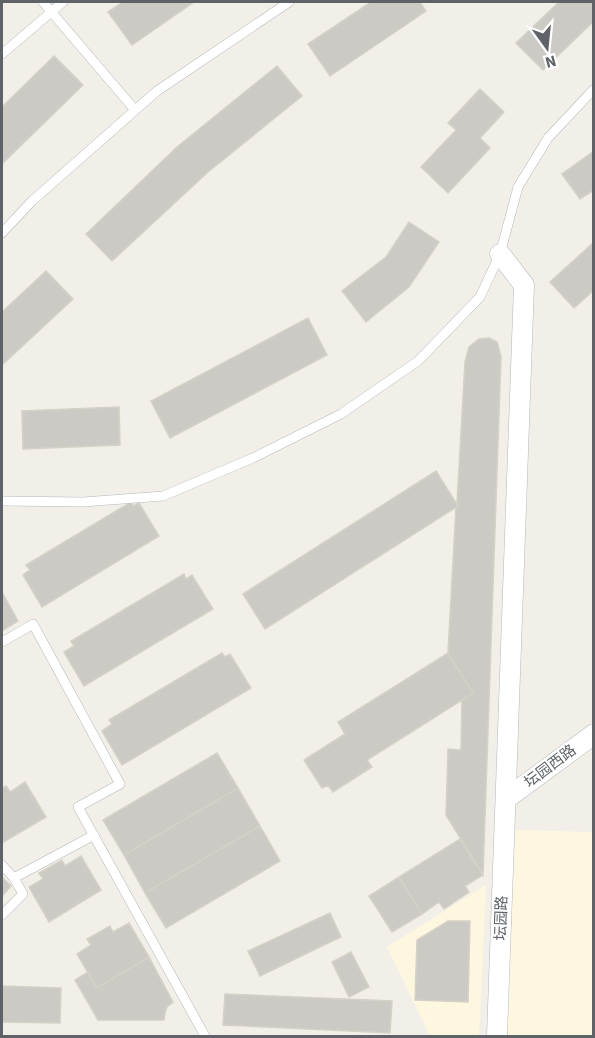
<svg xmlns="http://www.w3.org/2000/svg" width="595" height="1038" viewBox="0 0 595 1038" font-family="'Source Sans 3','Noto Sans SC',sans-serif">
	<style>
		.commercial { fill: #fef7e0 }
		.building { fill: #cccac5; stroke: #d6d1c6; stroke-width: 1.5 }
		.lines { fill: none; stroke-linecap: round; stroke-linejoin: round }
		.service-casing { stroke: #b5b8bc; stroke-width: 10 }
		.minor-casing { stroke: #b5b8bc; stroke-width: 21 }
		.service { stroke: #fff; stroke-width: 9 }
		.minor { stroke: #fff; stroke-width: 20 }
		.labels { text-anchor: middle; stroke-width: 4.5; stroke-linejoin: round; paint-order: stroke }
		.street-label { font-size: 15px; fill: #5f6368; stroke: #fff }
	</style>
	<rect width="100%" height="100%" fill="#f1efe8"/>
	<!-- commercial -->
	<path class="commercial" d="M 512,830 L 593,832 L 593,1036 L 507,1036 Z
		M 486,885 L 479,1036 L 430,1036 L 387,947 Z"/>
	<!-- building -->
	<path class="building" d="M 123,2 L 194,2 L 132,45 L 108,12 Z
		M 371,2 L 420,2 L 426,11 L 330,76 L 308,44 Z
		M 559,2 L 594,2 L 594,21 L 543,70 L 516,43 Z
		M 54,56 L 83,85 L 2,164 L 2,107 Z
		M 277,66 L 302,96 L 208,172 L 112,261 L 86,234 L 177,147 Z
		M 480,89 L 504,112 L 480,138 L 490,148 L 448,193 L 421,167 L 456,130 L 448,123 Z
		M 594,151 L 594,190 L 580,199 L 562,174 Z
		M 409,222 L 439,242 L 409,287 L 366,322 L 342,291 L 386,257 Z
		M 594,242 L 594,290 L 574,308 L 550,282 Z
		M 46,271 L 73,299 L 2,365 L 2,312 Z
		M 308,318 L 327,355 L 170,438 L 151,401 Z
		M 489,338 L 497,342 L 501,356 L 483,875 L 446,815 L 448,749 L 461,750 L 462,700 L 473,693 L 448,653 L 456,507 L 458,506 L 457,503 L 465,362 L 469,347 L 479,339 Z
		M 119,407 L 120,445 L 23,449 L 22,411 Z
		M 436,471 L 458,506 L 265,629 L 243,594 Z
		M 131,502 L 133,506 L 139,503 L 159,536 L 42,607 L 23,575 L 30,570 L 26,565 Z
		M 184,574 L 186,579 L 192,575 L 213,609 L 84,686 L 64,652 L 74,646 L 71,641 Z
		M 2,592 L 18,621 L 2,631 Z
		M 222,653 L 225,657 L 230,654 L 251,688 L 122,765 L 102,731 L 112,724 L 109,720 Z
		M 448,653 L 473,693 L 367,760 L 372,767 L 333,792 L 328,785 L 322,788 L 304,760 L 345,734 L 338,722 Z
		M 217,753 L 238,788 L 124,855 L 103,820 Z
		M 25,782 L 46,817 L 2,843 L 2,788 L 6,786 L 10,792 Z
		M 238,788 L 260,826 L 145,893 L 124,855 Z
		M 260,826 L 280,861 L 166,928 L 145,893 Z
		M 460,839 L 483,875 L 465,886 L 469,892 L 444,909 L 439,902 L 422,914 L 399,877 Z
		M 81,856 L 101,890 L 49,922 L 29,887 L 43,879 L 39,873 L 62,860 L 65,866 Z
		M 2,877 L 11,886 L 2,896 Z
		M 399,877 L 422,914 L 392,932 L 369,896 Z
		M 330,913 L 341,937 L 260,976 L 248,951 Z
		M 448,921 L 470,921 L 468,1002 L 415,1000 L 417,940 Z
		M 129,923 L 149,957 L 97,988 L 77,954 L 91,945 L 87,939 L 110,926 L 113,932 Z
		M 351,952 L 369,987 L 349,997 L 332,962 Z
		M 149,957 L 173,1002 L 167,1007 L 165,1013 L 164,1020 L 98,1020 L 75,980 L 88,972 L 97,988 Z
		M 2,986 L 61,988 L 60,1023 L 2,1022 Z
		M 225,994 L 392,1001 L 390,1033 L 223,1025 Z"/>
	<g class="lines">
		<!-- service casing -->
		<g class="service-casing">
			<path id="service" d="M 43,2 L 135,110
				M 2,54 L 63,2
				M 2,233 L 32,201 L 157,91 L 289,2
				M 2,501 L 83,502 L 163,496 L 253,458 L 341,414 L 418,361 L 480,297 L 500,254 L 518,187 L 548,138 L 594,89
				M 2,642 L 33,624 L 120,784 L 78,807 L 205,1036
				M 2,865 L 14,878 L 94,835
				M 2,915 L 23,894 L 14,878"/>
		</g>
		<!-- minor casing -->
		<g class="minor-casing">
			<path id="minor" d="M 506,799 L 594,734
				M 497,1036 L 524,285 L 500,254"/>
		</g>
		<!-- service -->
		<use href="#service" class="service"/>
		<!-- minor -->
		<use href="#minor" class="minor"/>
	</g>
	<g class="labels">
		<!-- street labels -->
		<g class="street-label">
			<text transform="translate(550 766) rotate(-37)" y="5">坛园西路</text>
			<text transform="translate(501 918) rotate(-88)" y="5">坛园路</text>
		</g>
	</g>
	<!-- border -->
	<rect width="595" height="1038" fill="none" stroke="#5f6368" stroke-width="6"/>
	<!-- north arrow -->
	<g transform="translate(547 48) rotate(165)" stroke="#ffffff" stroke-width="4.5" paint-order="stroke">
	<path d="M0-4.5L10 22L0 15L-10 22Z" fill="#5f6368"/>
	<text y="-9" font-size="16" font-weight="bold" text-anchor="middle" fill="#5f6368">N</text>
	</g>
</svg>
